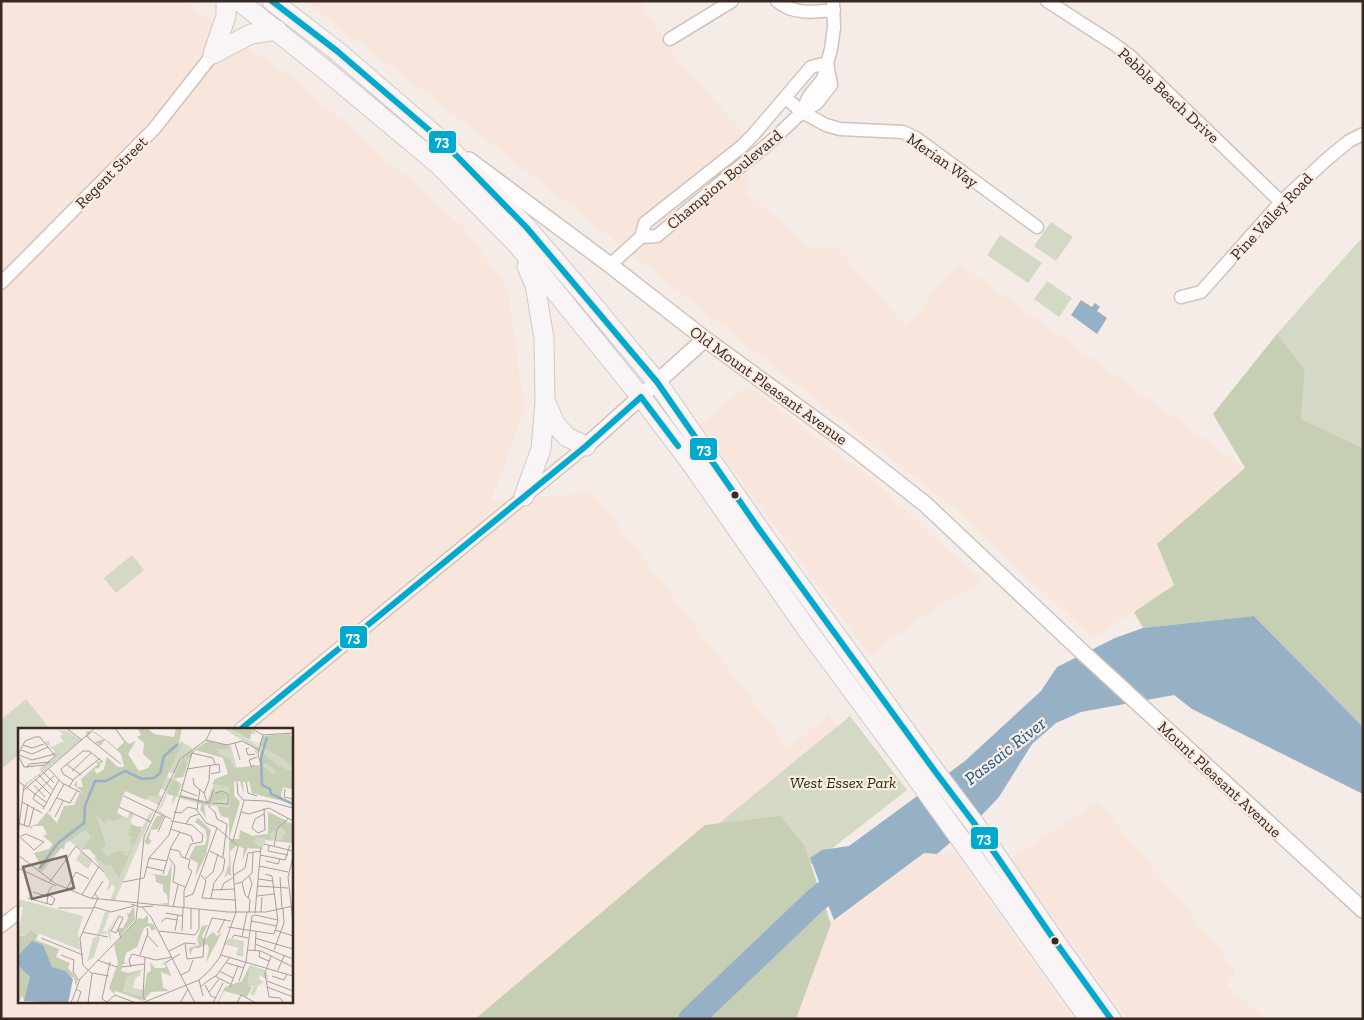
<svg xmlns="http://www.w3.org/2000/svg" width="1364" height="1020" viewBox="0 0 1364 1020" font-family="'Zilla Slab',serif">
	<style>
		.built { fill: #f8e5db; fill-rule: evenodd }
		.green { fill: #d3d9c4 }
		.forest { fill: #c6ceb4 }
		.water { fill: #96b1c5 }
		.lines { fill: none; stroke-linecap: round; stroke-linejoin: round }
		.river { stroke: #96b1c5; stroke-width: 25 }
		.minor-casing { stroke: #cec4be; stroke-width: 15 }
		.tertiary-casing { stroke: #cec4be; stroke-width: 18 }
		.primary-casing { stroke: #cfc9c7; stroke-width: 21 }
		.minor { stroke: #fefcfc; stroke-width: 12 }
		.tertiary { stroke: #fefcfc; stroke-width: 15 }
		.primary { stroke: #f9f4f5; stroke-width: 19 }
		.bus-1-casing { stroke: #faebe3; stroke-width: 10 }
		.bus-1 { stroke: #00a9ce; stroke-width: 6 }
		.bus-dot { fill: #382a22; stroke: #faebe3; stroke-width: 2 }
		.labels { text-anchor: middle; stroke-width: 4.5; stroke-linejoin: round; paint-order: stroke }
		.street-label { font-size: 16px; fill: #382a22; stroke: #faebe3 }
		.park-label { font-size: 16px; font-style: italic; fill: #1f3201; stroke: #faebe3 }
		.water-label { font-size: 18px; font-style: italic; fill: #115a82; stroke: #faebe3 }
		.inset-river { fill: none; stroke: #96b1c5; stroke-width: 2.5 }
		.inset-road { fill: none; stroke: #a99e99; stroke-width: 1 }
		.view { fill: #7a6e67; fill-opacity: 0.15; stroke: #7a6e67; stroke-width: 2.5 }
		.inset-edge { fill: none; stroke: #382a22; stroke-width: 2.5 }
		.line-badge { stroke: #faebe3; stroke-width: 2 }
		.badge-label { font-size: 14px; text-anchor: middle; font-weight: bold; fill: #fff }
	</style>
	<rect width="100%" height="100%" fill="#f5ece8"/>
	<!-- built -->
	<path class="built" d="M 1,1 L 185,1 L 214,24 L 299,83 L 463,227 L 508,289 L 524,410 L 491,501 L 593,493 L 789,748 L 828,715 L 890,790 L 809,858 L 705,825 L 475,1019 L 1,1019 ZM 19,729 L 291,729 L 291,1001 L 19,1001 Z
		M 305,1 L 639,1 L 685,70 L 746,135 L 747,193 L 812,249 L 836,247 L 906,327 L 958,263 L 1245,468 L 1157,544 L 1174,585 L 1093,638 L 952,507 L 491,143 Z
		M 748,386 L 876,482 L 981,582 L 938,606 L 869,655 L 700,424 Z
		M 1098,802 L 1194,918 L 1236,971 L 1227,985 L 1265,1019 L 1127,1019 L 1021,874 L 1012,858 Z
		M 924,853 L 937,854 L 955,853 L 1073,1019 L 796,1019 L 831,924 Z"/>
	<!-- green -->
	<path class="green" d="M 1051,222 L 1073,237 L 1056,261 L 1034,246 Z
		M 1000,235 L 1042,263 L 1028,283 L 987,255 Z
		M 1363,238 L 1363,448 L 1301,419 L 1305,370 L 1277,334 L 1359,241 Z
		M 1047,281 L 1072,298 L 1059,317 L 1034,299 Z
		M 132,555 L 144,570 L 116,593 L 104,578 Z
		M 26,699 L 50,729 L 19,729 L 19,755 L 1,769 L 1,720 Z
		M 850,716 L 907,790 L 613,1019 L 480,1019 Z"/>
	<!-- forest -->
	<path class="forest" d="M 1277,334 L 1305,370 L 1301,419 L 1363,448 L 1363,727 L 1254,616 L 1143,628 L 1134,612 L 1174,585 L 1157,544 L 1245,468 L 1213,414 Z
		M 780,816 L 804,845 L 831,924 L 796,1019 L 475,1019 L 705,825 Z"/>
	<!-- water -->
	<path class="water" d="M 1081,300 L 1092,307 L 1095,303 L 1100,307 L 1097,311 L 1107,318 L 1097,334 L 1071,315 Z
		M 1254,616 L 1363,727 L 1363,794 L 1192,709 L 1174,695 L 1081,712 L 1056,723 L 1032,744 L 999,797 L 981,816 L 937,854 L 924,853 L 834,920 L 810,858 L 822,850 L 849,846 L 965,761 L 1041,691 L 1057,667 L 1115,638 L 1143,628 Z"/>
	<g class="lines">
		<!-- river -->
		<path class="river" d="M 691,1019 L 816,900 L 851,873"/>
		<!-- minor casing -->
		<g class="minor-casing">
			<path id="minor" d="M 777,1 C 794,15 814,12 834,10
				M 1047,1 L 1114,44 L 1130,56 L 1281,202
				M 670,39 L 732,1
				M 786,98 L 802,112 L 826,125 L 840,129 L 903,132 L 916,138 L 1037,227
				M 802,112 L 809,96 L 823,79 L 831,49 L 834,28 L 833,1
				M 641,237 L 657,236 L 726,178 L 767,145 L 802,112 L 817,103 L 831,85 L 827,63
				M 610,265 L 641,237 L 645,223 L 741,147 L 753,135 L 811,67 L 827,63
				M 1,283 L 154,129 L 213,54
				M 1181,297 L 1201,292 L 1281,202 L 1326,160 L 1349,141 L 1363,134
				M 241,729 L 586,446
				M 1,926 L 19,912"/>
		</g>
		<!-- tertiary casing -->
		<g class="tertiary-casing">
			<path id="tertiary" d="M 469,160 L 610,265 L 705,339 L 850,445 L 925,504 L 1078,648 L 1363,910
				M 586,446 L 705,339"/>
		</g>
		<!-- primary casing -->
		<g class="primary-casing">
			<path id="primary" d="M 239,1 L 329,73 L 439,165 L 516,243 L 641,397 L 691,463 L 806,628 L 916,777 L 1089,1019
				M 272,1 L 337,51 L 443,142 L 527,228 L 583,293 L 657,382 L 759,529 L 934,770 L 974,823 L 1057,944 L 1111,1019
				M 213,54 L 251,34 L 277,30
				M 213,54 L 226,16 L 226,1
				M 546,403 L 556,425 L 567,437 L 586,446
				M 524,496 L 541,449 L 545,402 L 544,338 L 535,285 L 527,267"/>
		</g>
		<!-- minor -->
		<use href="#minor" class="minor"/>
		<!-- tertiary -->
		<use href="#tertiary" class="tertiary"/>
		<!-- primary -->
		<use href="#primary" class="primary"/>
		<!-- bus-1 casing -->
		<g class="bus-1-casing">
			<path id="bus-1" d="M 272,1 L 337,51 L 443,142 L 527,228 L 657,382 L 759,529 L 934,770 L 974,823 L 1057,944 L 1111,1019
				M 241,729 L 586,446 L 641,397 L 678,446"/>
		</g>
		<!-- bus-1 -->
		<use href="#bus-1" class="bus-1"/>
	</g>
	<!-- markers -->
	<g class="bus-dot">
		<circle cx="735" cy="495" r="4.5"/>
		<circle cx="1055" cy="941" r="4.5"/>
	</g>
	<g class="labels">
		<!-- street labels -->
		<g class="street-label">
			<text transform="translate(1169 95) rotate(43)" y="6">Pebble Beach Drive</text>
			<text transform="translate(943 160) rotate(35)" y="6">Merian Way</text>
			<text transform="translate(111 172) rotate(-45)" y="6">Regent Street</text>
			<text transform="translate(724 179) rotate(-40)" y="6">Champion Boulevard</text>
			<text transform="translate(1271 216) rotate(-47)" y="6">Pine Valley Road</text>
			<text transform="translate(769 385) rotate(36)" y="6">Old Mount Pleasant Avenue</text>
			<text transform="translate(1220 779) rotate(43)" y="6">Mount Pleasant Avenue</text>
		</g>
		<!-- park labels -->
		<g class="park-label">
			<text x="843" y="788">West Essex Park</text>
		</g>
		<!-- water labels -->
		<g class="water-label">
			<text transform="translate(1005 751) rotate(-38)" y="6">Passaic River</text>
		</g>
	</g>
	<!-- overview -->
	<g transform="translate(18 728)">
		<rect width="275" height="275" fill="#f5ece8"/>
		<path d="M 205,0 L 211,0 L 242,19 L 275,12 L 275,61 L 264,59 L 261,72 L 234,65 L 231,52 L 216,54 L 217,88 L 203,88 L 203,79 L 178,75 L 189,74 L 197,52 L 211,46 L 205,28 L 196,24 L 197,17 L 213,18 L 219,41 L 244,37 L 242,23 L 238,21 L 241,23 L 238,26 L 236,20 ZM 40,2 L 49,3 L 63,12 L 8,58 L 6,57 L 23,44 L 22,40 L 36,30 L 36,22 L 33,20 L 26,14 L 32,13 L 31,18 L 34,19 L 46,13 L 42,9 L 45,6 ZM 163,13 L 174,20 L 173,26 L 166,49 L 151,44 L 149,49 L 165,56 L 153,79 L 155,68 L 149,66 L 145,77 L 141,82 L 147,87 L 140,83 L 148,64 L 150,64 L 143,61 L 140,66 L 144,68 L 141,77 L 108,62 L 105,64 L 98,85 L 109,90 L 112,84 L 116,86 L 112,94 L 117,98 L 123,102 L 131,86 L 136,83 L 97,172 L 92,172 L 97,160 L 95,156 L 89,164 L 91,153 L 76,130 L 80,127 L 67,118 L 64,122 L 50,112 L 24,144 L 21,143 L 74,64 L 117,51 L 159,20 ZM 250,84 L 275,97 L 275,115 L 248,112 L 245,119 L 232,121 L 238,108 L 250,106 ZM 63,123 L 75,132 L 70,141 L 58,132 ZM 0,171 L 65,188 L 60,205 L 63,222 L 22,206 L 0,208 L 5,179 L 0,179 ZM 87,184 L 92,184 L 85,203 L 89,204 L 101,184 L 92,202 L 93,216 L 90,205 L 79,207 ZM 80,208 L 82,210 L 76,229 L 69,234 L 75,210 ZM 211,210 L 226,213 L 225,229 L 218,227 L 220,220 L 206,216 ZM 232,237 L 247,242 L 250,247 L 249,252 L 242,247 L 241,251 L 246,254 L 240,258 L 236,268 L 232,266 L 236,258 L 230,257 ZM 122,242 L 123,247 L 117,250 L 115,260 L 126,262 L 125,269 L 105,263 L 109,249 Z" fill="#d3d9c4"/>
		<path d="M 129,0 L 136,6 L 156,9 L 158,0 L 164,0 L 160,20 L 165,14 L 139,69 L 131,67 L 128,72 L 107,63 L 99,85 L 106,89 L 95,93 L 89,91 L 87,96 L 78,87 L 88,117 L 84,122 L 88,129 L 99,123 L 109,124 L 105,126 L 108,129 L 115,118 L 111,114 L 115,109 L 110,107 L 113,101 L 111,97 L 124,99 L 101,150 L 92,136 L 90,138 L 81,132 L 71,121 L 64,122 L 73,109 L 68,101 L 47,116 L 46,121 L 43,120 L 24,140 L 16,125 L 31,121 L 35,116 L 25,108 L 29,106 L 25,98 L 15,98 L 12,103 L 13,98 L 19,96 L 29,84 L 39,95 L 46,78 L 56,77 L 62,64 L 65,65 L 56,57 L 57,55 L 59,53 L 59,59 L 65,59 L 63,51 L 80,36 L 78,34 L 84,33 L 81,40 L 76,41 L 79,46 L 86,41 L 89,29 L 100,39 L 106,39 L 103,26 L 87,12 L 82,18 L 77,14 L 86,11 L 74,4 L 70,8 L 74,12 L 69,8 L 68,3 L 77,4 L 91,14 L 99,21 L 107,13 L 111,16 L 118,13 L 110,26 L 121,43 L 130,40 L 134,34 L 125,26 L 126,15 L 119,9 L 123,7 L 120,1 ZM 211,0 L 232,1 L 238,6 L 233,5 L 232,12 L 241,16 L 245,8 L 272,6 L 275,12 L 275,40 L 266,31 ZM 190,13 L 210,17 L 212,21 L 198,20 L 200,25 L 213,32 L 216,40 L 243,37 L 256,47 L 257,42 L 248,35 L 244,37 L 242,23 L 261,38 L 275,44 L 275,61 L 265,59 L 263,68 L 264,72 L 274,75 L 275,76 L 234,65 L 231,53 L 225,54 L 226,67 L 222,53 L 216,53 L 216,67 L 222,74 L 211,111 L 221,111 L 222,102 L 235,108 L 250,106 L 250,84 L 269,93 L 270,99 L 271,94 L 275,97 L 275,115 L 257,113 L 266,111 L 264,108 L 268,105 L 262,98 L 252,106 L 253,112 L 239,109 L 236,115 L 246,121 L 230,120 L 224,132 L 226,121 L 219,117 L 212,123 L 213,148 L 210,146 L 206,150 L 211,136 L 211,90 L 203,88 L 199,78 L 186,77 L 188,90 L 182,81 L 184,76 L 162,70 L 163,67 L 189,74 L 195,66 L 202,64 L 208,66 L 207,71 L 194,73 L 193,77 L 210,80 L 212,77 L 211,58 L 194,56 L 197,51 L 210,46 L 205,30 L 178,22 L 169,32 L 168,27 ZM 166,28 L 169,36 L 165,49 L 155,51 L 161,54 L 160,69 L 149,65 L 154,52 ZM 143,87 L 146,88 L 140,101 L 133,102 L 131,111 L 134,113 L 130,117 L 126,114 L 138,89 ZM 180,90 L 193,102 L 188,127 L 177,149 L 180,135 L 171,130 L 177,118 L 187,117 L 189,109 L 187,101 L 177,94 ZM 154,135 L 151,177 L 141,176 L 150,175 L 149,167 L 145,163 L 145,157 L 138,154 L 137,147 L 128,145 L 149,148 ZM 116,178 L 117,192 L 102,208 L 101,200 L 105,200 L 110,190 L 109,184 L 111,186 ZM 130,187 L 130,195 L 135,196 L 138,201 L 134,203 L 131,198 L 126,200 L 119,219 L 108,225 L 106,234 L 109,236 L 105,236 L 103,243 L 110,245 L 127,241 L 109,249 L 105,263 L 125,269 L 129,245 L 133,243 L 132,234 L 137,240 L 147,240 L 148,237 L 143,236 L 148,235 L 153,248 L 143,244 L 145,259 L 151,263 L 133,264 L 125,273 L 98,263 L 96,266 L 91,260 L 100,235 L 96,217 L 121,190 L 125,191 ZM 190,197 L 184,208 L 186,212 L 195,204 L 199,208 L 204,204 L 188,235 L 191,220 L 189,216 L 181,220 L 175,220 L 172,227 L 171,220 L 181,217 L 179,211 L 184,198 ZM 13,203 L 20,207 L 18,212 L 41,221 L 38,229 L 52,235 L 50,240 L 60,252 L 58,258 L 56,250 L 34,239 L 31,232 L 0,228 L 0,208 L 6,208 ZM 0,237 L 10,244 L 12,249 L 7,275 L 4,268 L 0,275 ZM 232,237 L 230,257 L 234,259 L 229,269 L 206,263 L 200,275 L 199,275 L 207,259 L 224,253 Z" fill="#c6ceb4"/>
		<path d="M 14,213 L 25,217 L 34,239 L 47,243 L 55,251 L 50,275 L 6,273 L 12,249 L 0,237 L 0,228 Z" fill="#96b1c5"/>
		<path class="inset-river" d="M 249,9 L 243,30 L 244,57 L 252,61 L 253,66 L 275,76M 21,141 L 40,115 L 66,95 L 67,78 L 77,53 L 88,53 L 107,43 L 124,51 L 136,50 L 142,45 L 146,28 L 160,16"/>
		<path class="inset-road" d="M 48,0 L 64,12M 97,0 L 107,14M 232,0 L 245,7 L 275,5M 68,8 L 103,36M 17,9 L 22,9 L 37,28 L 27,37 L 6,39 L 0,27 L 7,13 ZM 188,12 L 209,17 L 224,13 L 241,22M 217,15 L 222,32M 5,17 L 14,20 L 26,16M 231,20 L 228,21 L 230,27 L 237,26M 3,22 L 14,26 L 30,19M 1,27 L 14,32 L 37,26M 48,36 L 63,47M 243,37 L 240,26 L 245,7M 237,38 L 233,38 L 231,32 L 239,29M 9,40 L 11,36 L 32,34M 30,40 L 44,55 L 62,64M 169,41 L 201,36 L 202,44 L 193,46M 54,43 L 73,25M 25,44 L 36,55M 21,47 L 35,62M 175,50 L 176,57 L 186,65 L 189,74M 17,51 L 33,67M 55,52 L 45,46 L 43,41 L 65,23 L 71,23 L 85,34M 0,53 L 29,75M 228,53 L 230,65 L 239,68M 219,54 L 220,66 L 225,72 L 249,73 L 275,80M 16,57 L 27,69M 51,59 L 56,51 L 81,31M 267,61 L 266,69 L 275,71M 6,62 L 77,0M 164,62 L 179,68M 186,65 L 191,53 L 192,37M 106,68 L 153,91M 162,68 L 191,75 L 196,61M 39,70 L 52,75 L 59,63M 4,74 L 24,85M 194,75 L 210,76 L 210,66 L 204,63 L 197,65M 190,78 L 197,84 L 199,91 L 209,96 L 205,129M 26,79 L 15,71 L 17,66 L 36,48M 101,79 L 133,94M 25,81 L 41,52M 179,82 L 182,61M 31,84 L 46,56M 223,84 L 231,86 L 251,80 L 275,93M 37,89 L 45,73M 153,93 L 174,97 L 185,107 L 184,114 L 173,116 L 167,130M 0,95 L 11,99 L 16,79M 168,96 L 172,89 L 181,86M 6,98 L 10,76M 234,100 L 240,105 L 247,102 L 246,80M 234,100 L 237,91 L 246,86M 153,101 L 173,108 L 175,114M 140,104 L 147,88M 0,106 L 6,58M 0,107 L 16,122 L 26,114 L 8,106 L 3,108M 215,113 L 226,73M 246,116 L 275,123M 251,117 L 250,123 L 270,127M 256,118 L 259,101 L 271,90M 152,121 L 161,123 L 164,129 L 172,132 L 170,140 L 174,143 L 166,163 L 166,180M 192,123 L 207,131 L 205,143 L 196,155 L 193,170M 0,127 L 38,156 L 72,170 L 210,184 L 248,184 L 275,178M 242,127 L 267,132 L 272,117M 275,129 L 270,149 L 275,194M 131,130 L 149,133M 151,130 L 157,138 L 155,154 L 167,159M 248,133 L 260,136 L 262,131M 241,138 L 270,144M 129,139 L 146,143M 0,140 L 38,158M 145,146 L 153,119 L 162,104M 183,147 L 188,153 L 184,170 L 218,172M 216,147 L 227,140 L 230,125 L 243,123M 262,149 L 264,181M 187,151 L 195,144 L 200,126M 240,151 L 255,153M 105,154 L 126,150 L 131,130 L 151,107 L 174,25 L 195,30 L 197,36M 224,154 L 227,167 L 232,172 L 231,184M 31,155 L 58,118 L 86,144M 217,156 L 224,154 L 234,145 L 235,124M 239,158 L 270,160M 49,160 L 58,144 L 71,151M 194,162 L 217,161M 203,162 L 206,155 L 216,149M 15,164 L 31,169M 64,167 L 81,138M 239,168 L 256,166M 167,169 L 175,166 L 199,100M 10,170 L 34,177 L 37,171 L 30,166M 74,170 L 85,153M 230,170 L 234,156 L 231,148M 29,176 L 30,164 L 34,158M 113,176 L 122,179 L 135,178M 76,179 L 93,184 L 116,178M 124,179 L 133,189 L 177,275M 155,179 L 160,157M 40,180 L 76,180M 173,180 L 173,201M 243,184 L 244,169M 148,185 L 165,188M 237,185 L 243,119M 237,187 L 260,192M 233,193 L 259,198M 143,194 L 148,190 L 159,192M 210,199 L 256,206 L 260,193 L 254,148 L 247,146M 100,201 L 98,205 L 93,203 L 101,188 L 105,190 L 100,201 L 103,210M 257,202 L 275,208M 141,203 L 177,207 L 181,201 L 181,181M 157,203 L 160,187M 164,203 L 165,180M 64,204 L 90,209M 200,205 L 207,191M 129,207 L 140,219M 224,209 L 229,184M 23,210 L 65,227M 214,210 L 216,207 L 230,210M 237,210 L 275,221M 167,215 L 169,231 L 185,229 L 186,212 L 194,190 L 213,193M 237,216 L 275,231M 230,222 L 243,223 L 275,239M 237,222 L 238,204M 256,222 L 266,195 L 265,181M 151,223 L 167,215 L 178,216M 242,223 L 241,229 L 251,233M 43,227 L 56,232 L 55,244 L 61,252M 122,227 L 130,205 L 129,200M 203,227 L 275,248M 127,230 L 125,268 L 127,272M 79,232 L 99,239M 92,234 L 84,271 L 89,274 L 97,267 L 118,275M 147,235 L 162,226M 209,235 L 226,240M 104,239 L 126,236M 113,239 L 111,232 L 114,226 L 138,232 L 154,229M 260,242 L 266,228M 201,243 L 215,250M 74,245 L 91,248M 163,247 L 171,243 L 175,232M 198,248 L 212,229M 254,248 L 266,252 L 269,246M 181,252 L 185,268M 221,253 L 228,233 L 234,188 L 237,187M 249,253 L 275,263M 187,257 L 193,268 L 198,270M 183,258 L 197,248 L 212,256M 212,259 L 220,238M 249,259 L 275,269M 58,261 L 63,264 L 59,275M 191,264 L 201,251M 251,269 L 247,245 L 253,228M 251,269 L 262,270 L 266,275M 53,275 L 62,251 L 118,193 L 126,109 L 162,31 L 188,12 L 194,0M 70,275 L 74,246 L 65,237 L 62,210 L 80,170 L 77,166M 124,275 L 181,252 L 192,242 L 202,229 L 218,184 L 215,139 L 220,118 L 198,99 L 188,95 L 178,81 L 170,79 L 163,85 L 156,84M 162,275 L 170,261M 195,275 L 205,255M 219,275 L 223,267 L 238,275"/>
		<path class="view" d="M 48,128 L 56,160 L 14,171 L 5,139 Z"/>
		<rect width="275" height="275" class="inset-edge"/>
	</g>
	<g class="line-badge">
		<rect x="428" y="130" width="29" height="24" rx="5" fill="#00a9ce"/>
		<rect x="689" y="437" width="29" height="24" rx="5" fill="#00a9ce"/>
		<rect x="339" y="625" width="29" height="24" rx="5" fill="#00a9ce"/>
		<rect x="970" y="826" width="29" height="24" rx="5" fill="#00a9ce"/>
	</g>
	<g class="badge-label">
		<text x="442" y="146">73</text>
		<text x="704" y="454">73</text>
		<text x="353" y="642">73</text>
		<text x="984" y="843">73</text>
	</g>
	<!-- border -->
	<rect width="1364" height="1020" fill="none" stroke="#382a22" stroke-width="5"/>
</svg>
